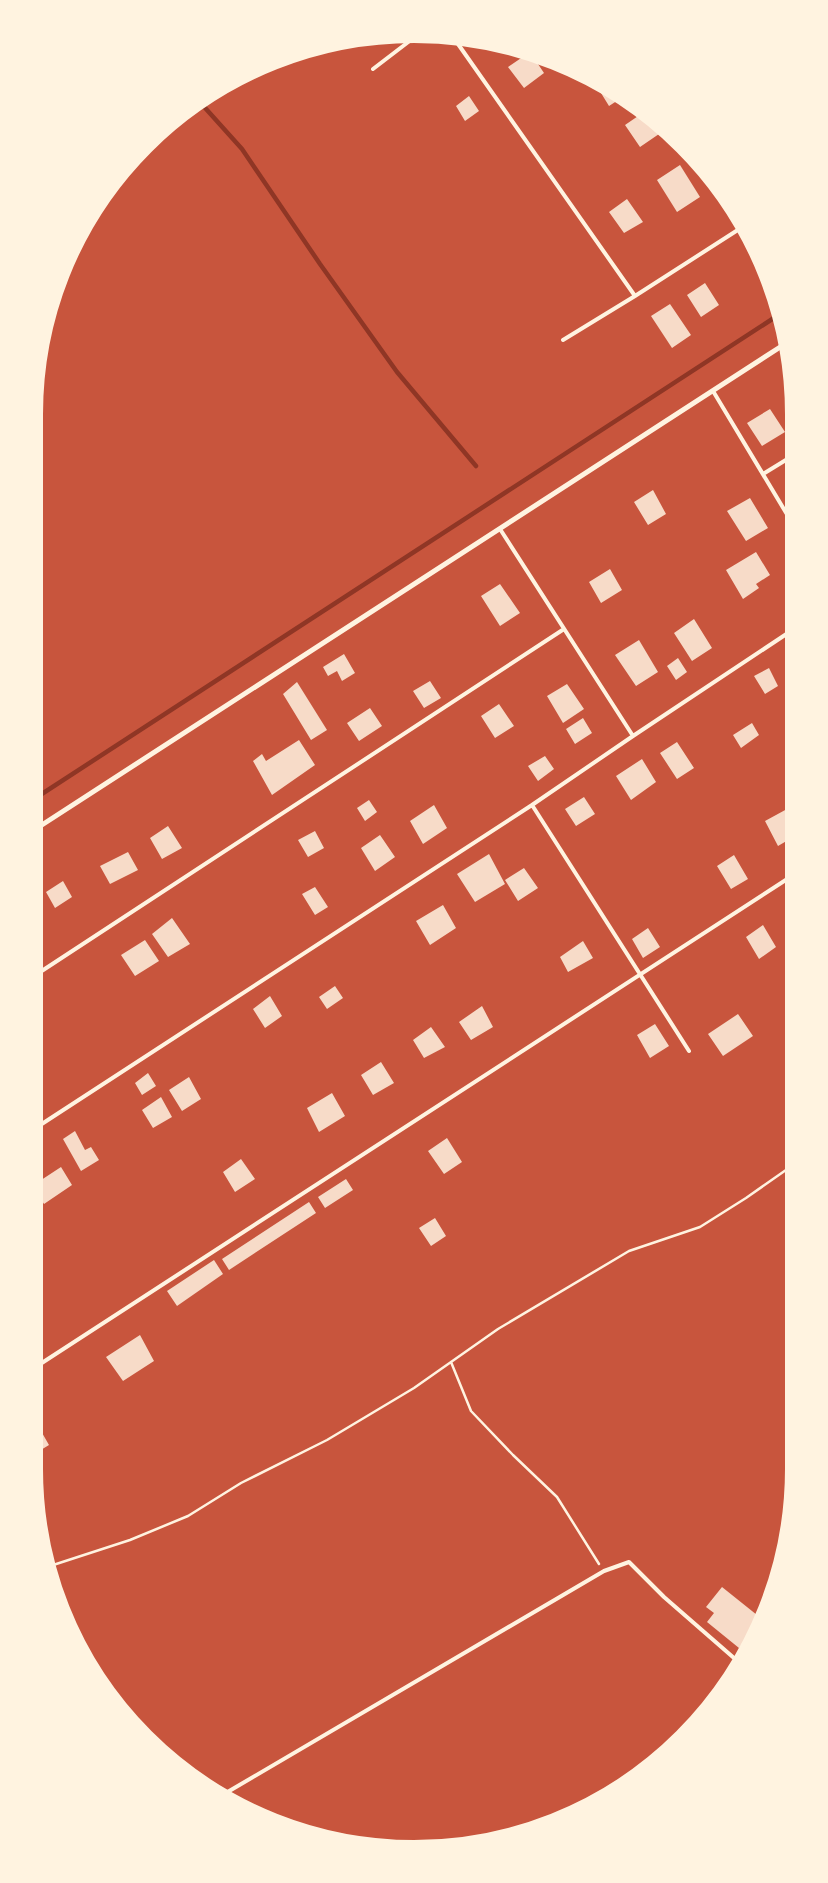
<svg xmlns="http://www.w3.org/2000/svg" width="828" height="1883" viewBox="0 0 828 1883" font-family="'Source Sans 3',sans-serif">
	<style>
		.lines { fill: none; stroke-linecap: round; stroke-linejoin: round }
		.stream { stroke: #8f3625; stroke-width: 4.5 }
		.building { fill: #f7dbc8 }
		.path { stroke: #fff3e0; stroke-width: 2.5 }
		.service { stroke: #fff3e0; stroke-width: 4 }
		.minor { stroke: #fff3e0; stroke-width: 5 }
		.rim { fill: none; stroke: #fff3e0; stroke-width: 6 }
	</style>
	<rect width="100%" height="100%" fill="#c8553d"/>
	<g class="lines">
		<!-- stream -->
		<path class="stream" d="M 198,100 L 242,149 L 320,264 L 397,372 L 476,466
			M 31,801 L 780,314"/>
	</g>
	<!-- building -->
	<path class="building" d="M 496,42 L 509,45 L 511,45 L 502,51 Z
		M 530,52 L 544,73 L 524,88 L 508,67 Z
		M 593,80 L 594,80 L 626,95 L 609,106 Z
		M 469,96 L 479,111 L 465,121 L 456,106 Z
		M 644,112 L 649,116 L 659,134 L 640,147 L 625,125 Z
		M 680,165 L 700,197 L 677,212 L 657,180 Z
		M 627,199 L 643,222 L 624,233 L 609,212 Z
		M 705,283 L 719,305 L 701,317 L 687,295 Z
		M 670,304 L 691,335 L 672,348 L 651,316 Z
		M 770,409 L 785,432 L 762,446 L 747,423 Z
		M 653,490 L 666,514 L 648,525 L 634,502 Z
		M 750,498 L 768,528 L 746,541 L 727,511 Z
		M 756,552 L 770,575 L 756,584 L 759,588 L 743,599 L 726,570 Z
		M 610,569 L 622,590 L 601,603 L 589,582 Z
		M 500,584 L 520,613 L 500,626 L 481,596 Z
		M 694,619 L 712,648 L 692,661 L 674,633 Z
		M 639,640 L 658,672 L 636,686 L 615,655 Z
		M 344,654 L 355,673 L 342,681 L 337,671 L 328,676 L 323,667 Z
		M 678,658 L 687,672 L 676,680 L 667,666 Z
		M 769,668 L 778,686 L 765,694 L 754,676 Z
		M 430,681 L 441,698 L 424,708 L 413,691 Z
		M 297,682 L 327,730 L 311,740 L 283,694 Z
		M 567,684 L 584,709 L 563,723 L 547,696 Z
		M 499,704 L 514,726 L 495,738 L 481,716 Z
		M 370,708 L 382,726 L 359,741 L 347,723 Z
		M 583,718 L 592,733 L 575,744 L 566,729 Z
		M 752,723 L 759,735 L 741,748 L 733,735 Z
		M 299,740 L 315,765 L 272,795 L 253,761 L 262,754 L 266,761 Z
		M 677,742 L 694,768 L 677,779 L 660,753 Z
		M 545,756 L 554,769 L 538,781 L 528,766 Z
		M 642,759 L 656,782 L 631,800 L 616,776 Z
		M 795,759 L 795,786 L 788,776 L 792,773 L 787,764 Z
		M 584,797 L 595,814 L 576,826 L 565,809 Z
		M 369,800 L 377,812 L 365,821 L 357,808 Z
		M 434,805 L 447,828 L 423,844 L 410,821 Z
		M 787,809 L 795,823 L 795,836 L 778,846 L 765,821 Z
		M 168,826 L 182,848 L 162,859 L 150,838 Z
		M 315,831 L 324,848 L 308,857 L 298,840 Z
		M 380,835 L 395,857 L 375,871 L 361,848 Z
		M 128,852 L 138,870 L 110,884 L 100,866 Z
		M 489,854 L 505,884 L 475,902 L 457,874 Z
		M 734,855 L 748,879 L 731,889 L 717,866 Z
		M 524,868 L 538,888 L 518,901 L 505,880 Z
		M 63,881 L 72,897 L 55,908 L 46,892 Z
		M 315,887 L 328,907 L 315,915 L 302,894 Z
		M 443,905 L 456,928 L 430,945 L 416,921 Z
		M 172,918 L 190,944 L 168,957 L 152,934 Z
		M 763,925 L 776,947 L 759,959 L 746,937 Z
		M 648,928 L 660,947 L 643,958 L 632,939 Z
		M 145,940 L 159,961 L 135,976 L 121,955 Z
		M 583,941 L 593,958 L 568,972 L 560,957 Z
		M 335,986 L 343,998 L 327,1009 L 319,997 Z
		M 270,996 L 282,1016 L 265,1028 L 253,1009 Z
		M 482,1006 L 493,1027 L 471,1040 L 459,1022 Z
		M 738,1014 L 753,1036 L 723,1056 L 708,1034 Z
		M 655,1024 L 669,1046 L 650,1058 L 637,1035 Z
		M 431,1027 L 445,1047 L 424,1058 L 413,1040 Z
		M 381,1062 L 394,1083 L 373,1095 L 361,1075 Z
		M 148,1073 L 156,1086 L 142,1095 L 135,1083 Z
		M 189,1077 L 201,1099 L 182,1111 L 169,1090 Z
		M 332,1093 L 345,1116 L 319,1132 L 307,1108 Z
		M 161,1097 L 172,1117 L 153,1128 L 142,1110 Z
		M 75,1131 L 85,1150 L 91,1147 L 99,1160 L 81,1171 L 63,1139 Z
		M 447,1138 L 462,1162 L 444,1174 L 428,1151 Z
		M 241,1159 L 255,1179 L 235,1192 L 223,1172 Z
		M 61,1167 L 72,1185 L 44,1204 L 32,1186 Z
		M 346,1179 L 353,1190 L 325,1208 L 318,1197 Z
		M 309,1202 L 316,1213 L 229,1270 L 222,1259 Z
		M 435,1218 L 446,1236 L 431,1246 L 419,1228 Z
		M 214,1260 L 223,1274 L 177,1306 L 167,1291 Z
		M 140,1335 L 154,1361 L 123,1381 L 106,1357 Z
		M 37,1424 L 49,1445 L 31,1456 L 31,1428 Z
		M 722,1587 L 762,1619 L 739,1648 L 707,1622 L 714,1613 L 706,1607 Z"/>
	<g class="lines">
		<!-- path -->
		<path class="path" d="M 451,1362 L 471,1411 L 513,1455 L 557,1497 L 599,1564
			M 47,1567 L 130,1540 L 188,1516 L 241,1483 L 327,1440 L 414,1388 L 498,1329 L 629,1251 L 700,1227 L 746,1198 L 796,1163"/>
		<!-- service -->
		<path class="service" d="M 451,34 L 635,296
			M 373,69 L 420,33
			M 563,340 L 635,296 L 744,226
			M 713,391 L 794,526
			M 763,474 L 794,455
			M 500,529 L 633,736
			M 532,805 L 689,1051
			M 31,978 L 564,629
			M 31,1131 L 532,805 L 633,736 L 794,629
			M 31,1370 L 795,874
			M 219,1797 L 604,1571 L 629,1562 L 664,1597 L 742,1665"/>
		<!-- minor -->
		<path class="minor" d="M 31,832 L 788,342"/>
	</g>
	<!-- crop -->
	<path d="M0 0H828V1883H0ZM414 40H414A374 374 0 0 1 788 414V1469A374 374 0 0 1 414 1843H414A374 374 0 0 1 40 1469V414A374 374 0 0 1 414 40Z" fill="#fff3e0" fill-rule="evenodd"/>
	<path class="rim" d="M414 40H414A374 374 0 0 1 788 414V1469A374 374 0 0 1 414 1843H414A374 374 0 0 1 40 1469V414A374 374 0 0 1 414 40Z"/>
</svg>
